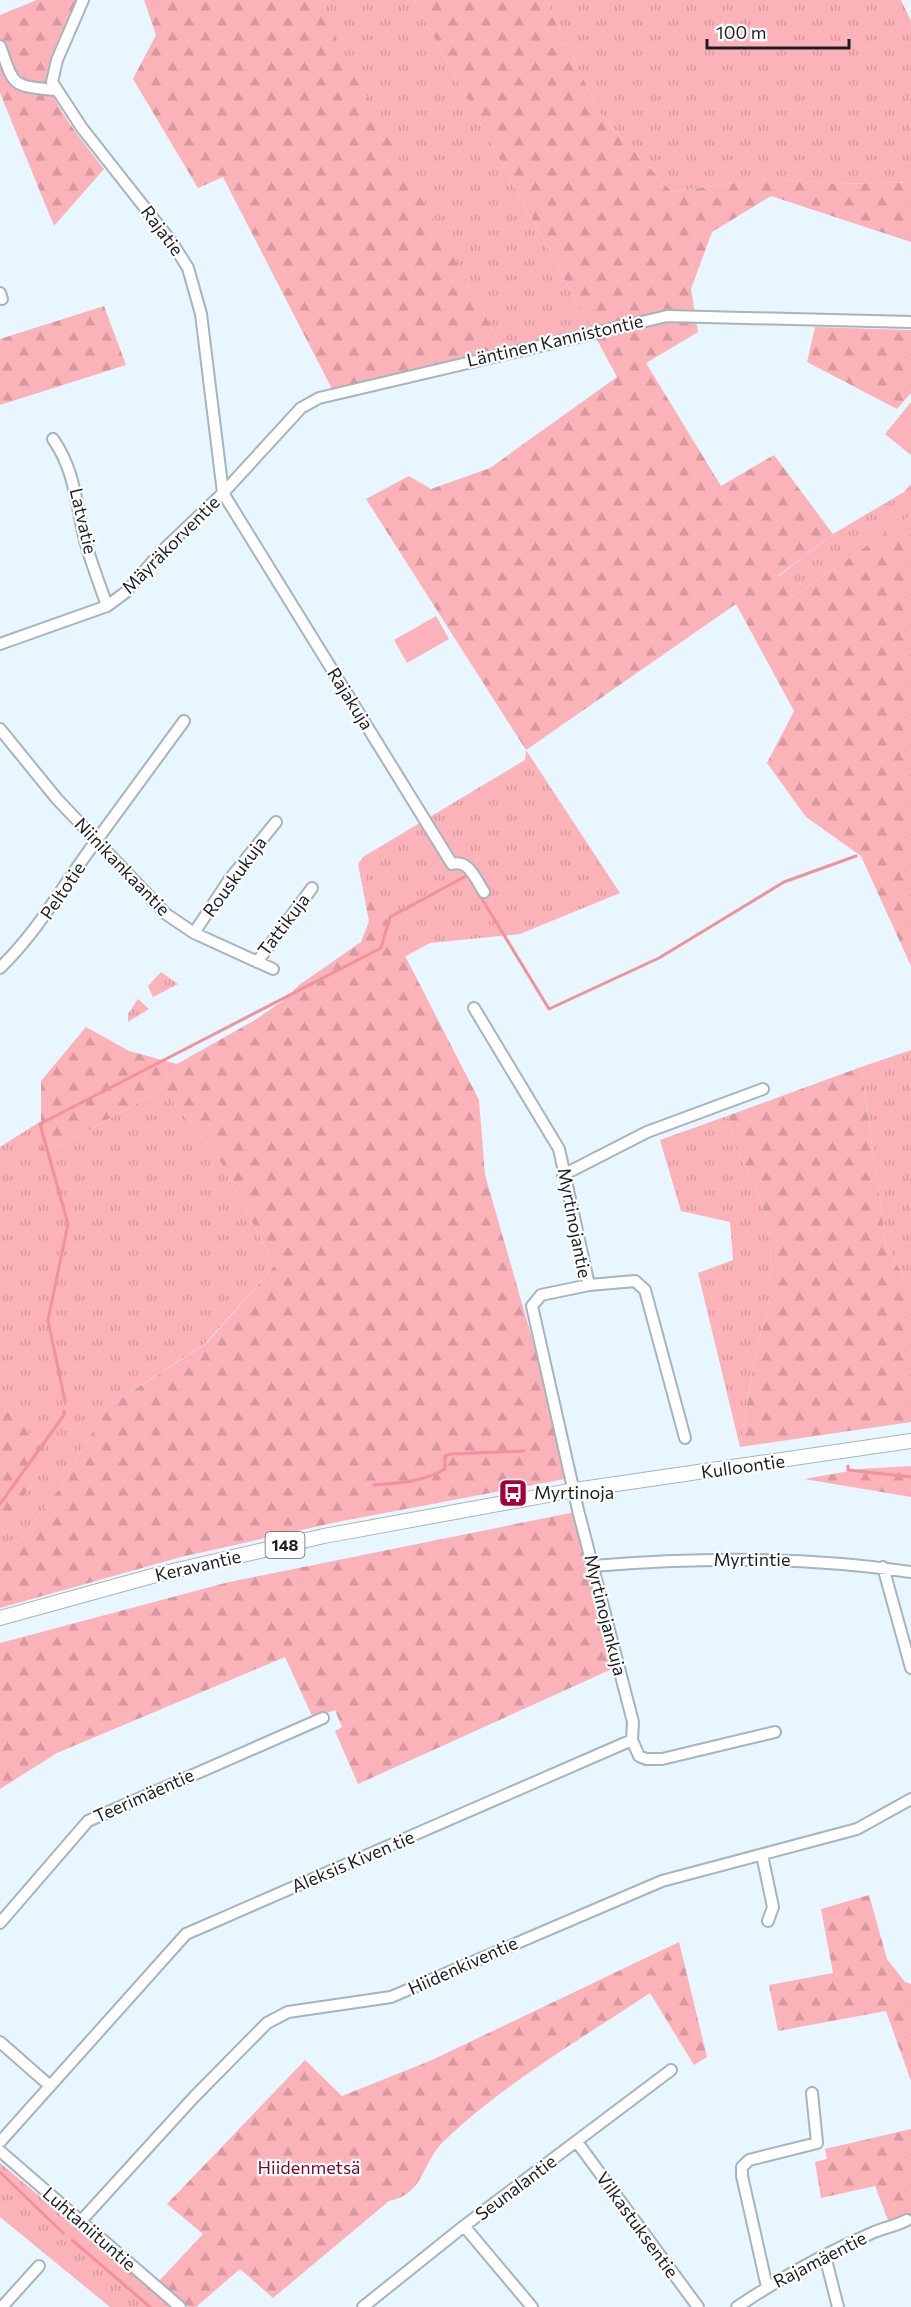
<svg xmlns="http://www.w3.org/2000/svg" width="911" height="2307" viewBox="0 0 911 2307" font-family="Commissioner,sans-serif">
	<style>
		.grass { fill: url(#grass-tufts) }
		.forest { fill: url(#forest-firs) }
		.pitch { fill: #fcb2b9 }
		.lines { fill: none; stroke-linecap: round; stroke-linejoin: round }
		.stream { stroke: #f0929c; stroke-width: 3 }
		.minor-casing { stroke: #a6b4bc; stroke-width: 14 }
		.major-casing { stroke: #a6b4bc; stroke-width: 16 }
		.minor { stroke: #fff; stroke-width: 10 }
		.major { stroke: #fff; stroke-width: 14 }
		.labels { text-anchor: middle; stroke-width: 4.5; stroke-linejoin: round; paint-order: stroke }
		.shield { fill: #fff; stroke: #5f6364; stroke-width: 1.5 }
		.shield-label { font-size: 16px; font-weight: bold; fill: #1a2022 }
		.street-label { font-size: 18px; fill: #1a2022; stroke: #fff }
		.poi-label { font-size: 18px; fill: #1a2022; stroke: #fff; text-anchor: start }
		.park-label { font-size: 18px; fill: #7b082a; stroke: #fff }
	</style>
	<defs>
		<pattern id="grass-tufts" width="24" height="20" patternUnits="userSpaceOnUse" patternTransform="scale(1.5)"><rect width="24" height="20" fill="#fcb2b9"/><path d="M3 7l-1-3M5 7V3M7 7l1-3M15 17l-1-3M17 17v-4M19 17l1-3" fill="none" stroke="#d7999f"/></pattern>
		<pattern id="forest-firs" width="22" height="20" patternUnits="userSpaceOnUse" patternTransform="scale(1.5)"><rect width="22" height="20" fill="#fcb2b9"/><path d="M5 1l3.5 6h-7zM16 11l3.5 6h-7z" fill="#d7999f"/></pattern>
	</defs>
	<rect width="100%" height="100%" fill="#e7f6ff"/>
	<!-- grass -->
	<path class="grass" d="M 329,0 L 414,0 L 590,327 L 503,349 L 317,5 Z
		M 546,0 L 901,0 L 911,21 L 911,182 L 839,184 L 769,178 L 672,192 L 600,114 Z
		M 911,484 L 911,515 L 793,597 L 778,577 L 833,534 L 904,492 Z
		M 526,750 L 620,893 L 520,934 L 430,943 L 404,957 L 358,864 L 363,857 L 525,760 Z
		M 161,972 L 178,984 L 153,997 L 148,986 Z
		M 138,999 L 149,1009 L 128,1022 L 128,1014 Z
		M 911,1050 L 911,1291 L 886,1244 L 861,1067 Z
		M 163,1089 L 218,1157 L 275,1265 L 205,1344 L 107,1407 L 59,1489 L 0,1565 L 0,1533 L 50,1456 L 0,1401 L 0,1147 L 41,1121 L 41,1156 Z
		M 727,1116 L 736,1148 L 754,1184 L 770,1225 L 771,1297 L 756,1351 L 740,1447 L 698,1273 L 733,1260 L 730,1222 L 681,1211 L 660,1140 Z
		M 0,2163 L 172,2307 L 110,2307 L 0,2217 Z"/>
	<!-- forest -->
	<path class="forest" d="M 37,0 L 77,0 C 69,19 46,58 48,78 C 50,104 88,147 104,169 L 54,226 L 0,93 L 0,15 Z
		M 144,0 L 329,0 L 318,5 L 503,349 L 332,389 L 223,177 L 198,188 L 133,79 L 156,35 Z
		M 414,0 L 546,0 L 600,114 L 672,192 L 769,178 L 839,184 L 911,182 L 911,242 L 771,196 L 712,232 L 691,289 L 698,332 L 646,363 L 721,486 L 774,455 L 833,534 L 778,576 L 793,597 L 911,515 L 911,966 L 861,856 L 806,817 L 767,763 L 794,711 L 736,604 L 526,750 L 366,499 L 409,476 L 431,489 L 490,468 L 617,377 Z
		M 104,306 L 126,365 L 0,405 L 0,339 Z
		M 815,327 L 911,330 L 911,393 L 897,409 L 807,362 Z
		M 358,864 L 479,1100 L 485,1175 L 570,1470 L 565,1479 L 337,1522 L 181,1557 L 0,1608 L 0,1565 L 59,1489 L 107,1407 L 206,1344 L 275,1265 L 218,1157 L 163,1089 L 41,1156 L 41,1081 L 86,1027 L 129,1051 L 177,1064 L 255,1020 L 284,1000 L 299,985 L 361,942 L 369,921 Z
		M 861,1067 L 886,1244 L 911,1291 L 911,1422 L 740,1447 L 756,1351 L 771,1297 L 770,1225 L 754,1184 L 736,1148 L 727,1116 Z
		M 0,1401 L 50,1456 L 0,1533 Z
		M 911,1466 L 911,1497 L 804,1479 L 861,1469 Z
		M 575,1512 L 612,1669 L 358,1784 L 335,1731 L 342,1727 L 335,1710 L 313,1718 L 285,1657 L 57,1753 L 0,1789 L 0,1643 L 229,1582 Z
		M 869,1895 L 887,1959 L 905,1982 L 911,1984 L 911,2081 L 886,2011 L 778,2031 L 769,1985 L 833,1973 L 821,1909 Z
		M 679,1942 L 707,2057 L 694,2065 L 650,1993 C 581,2039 506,2082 445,2140 C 421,2162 425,2194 389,2201 L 273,2298 L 240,2269 L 196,2307 L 189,2307 L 159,2281 L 203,2234 L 167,2204 L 305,2060 L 342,2096 L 432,2060 Z
		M 911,2129 L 911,2214 L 888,2220 L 875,2186 L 821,2198 L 815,2162 L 827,2159 L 825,2149 Z"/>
	<!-- pitch -->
	<path class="pitch" d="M 911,402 L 911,455 L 885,434 Z
		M 436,616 L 449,639 L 407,663 L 394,640 Z"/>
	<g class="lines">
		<!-- stream -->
		<path class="stream" d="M 479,894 L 549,1009 L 659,958 L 784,882 L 856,856
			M 65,1401 L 48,1320 L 68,1224 L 40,1124 L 381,948 L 390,917 L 468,875
			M 848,1466 L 848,1470 L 911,1477
			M 374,1485 C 399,1483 423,1482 445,1469 L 445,1456 L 451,1454 L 524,1451
			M 0,1504 L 64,1415 L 64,1411
			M 0,2172 L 63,2233
			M 72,2240 L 150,2307"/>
		<!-- minor casing -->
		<g class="minor-casing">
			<path id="minor" d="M 83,0 L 57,60 L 52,82 L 82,128 L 171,241 L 188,268 L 201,314 L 223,493
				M 0,46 C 15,88 11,85 55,90
				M 0,293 L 2,299
				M 53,439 C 76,472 76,507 86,544 C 92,565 100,585 107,606
				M 223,493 L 452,864 C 469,859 476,880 484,892
				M 0,644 L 107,606 L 126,592 L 160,553 L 223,493 L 301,408 L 319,398 L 667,316 L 911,322
				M 0,729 L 57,799 L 166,914 L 194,933 L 273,969
				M 194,933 L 229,880 L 276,822
				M 257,962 L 312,888
				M 0,968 C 38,931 60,890 91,848 C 122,805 153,763 184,721
				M 474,1008 L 559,1149 L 589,1285 L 541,1295 L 532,1306 L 578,1510 L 633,1722 L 632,1740
				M 563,1175 L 647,1132 L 763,1089
				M 589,1285 L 635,1281 L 645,1290 L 685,1438
				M 593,1566 C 699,1557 806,1556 911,1572
				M 883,1567 L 911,1668
				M 632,1740 L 639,1756 L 646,1759 L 662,1759 L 775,1732
				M 762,1855 L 773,1907 L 768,1921
				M 0,1923 L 88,1821 L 323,1718
				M 0,2042 L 49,2085
				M 0,2142 L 186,1934 L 632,1740
				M 577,2142 L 698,2307
				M 0,2151 L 180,2307
				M 80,2222 L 194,2097 L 267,2023 L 288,2012 L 391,1997 L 662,1881 L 857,1829 L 911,1799
				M 464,2226 L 532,2307
				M 825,2256 L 838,2307
				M 767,2287 L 742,2176 L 742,2167 L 749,2160 L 817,2143 L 812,2093
				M 2,2307 L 39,2266
				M 363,2307 L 464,2226 L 671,2070
				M 737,2307 C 779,2279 825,2253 872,2233 C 883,2228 896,2226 907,2220"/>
		</g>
		<!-- major casing -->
		<g class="major-casing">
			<path id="major" d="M 0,1618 L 156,1575 L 324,1536 L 575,1490 L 911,1441"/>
		</g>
		<!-- minor -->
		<use href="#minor" class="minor"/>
		<!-- major -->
		<use href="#major" class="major"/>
	</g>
	<!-- icons -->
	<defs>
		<g id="bus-square" transform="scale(1.5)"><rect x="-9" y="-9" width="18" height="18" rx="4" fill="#a10238" stroke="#fff"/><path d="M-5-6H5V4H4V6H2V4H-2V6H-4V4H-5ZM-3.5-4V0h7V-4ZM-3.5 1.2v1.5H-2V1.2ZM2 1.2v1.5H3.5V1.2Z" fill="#fff"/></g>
	</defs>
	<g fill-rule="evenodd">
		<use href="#bus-square" x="513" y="1493"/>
	</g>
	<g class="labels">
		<!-- shield labels -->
		<rect class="shield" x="265.5" y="1532" width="39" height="26" rx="4.5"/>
		<g class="shield-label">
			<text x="285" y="1551">148</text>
		</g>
		<!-- street labels -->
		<g class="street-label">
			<text transform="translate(162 231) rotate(53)" y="6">Rajatie</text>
			<text transform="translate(555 341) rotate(-13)" y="6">Läntinen Kannistontie</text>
			<text transform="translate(83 521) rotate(77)" y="6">Latvatie</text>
			<text transform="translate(171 545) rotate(-45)" y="6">Mäyräkorventie</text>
			<text transform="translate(350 699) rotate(58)" y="6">Rajakuja</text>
			<text transform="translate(122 867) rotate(46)" y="6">Niinikankaantie</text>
			<text transform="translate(235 877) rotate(-54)" y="6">Rouskukuja</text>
			<text transform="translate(63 891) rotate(-56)" y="6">Peltotie</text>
			<text transform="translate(284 925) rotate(-53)" y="6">Tattikuja</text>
			<text transform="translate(574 1223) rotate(79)" y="6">Myrtinojantie</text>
			<text transform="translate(743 1467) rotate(-8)" y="6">Kulloontie</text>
			<text x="752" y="1566">Myrtintie</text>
			<text transform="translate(198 1566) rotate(-13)" y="6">Keravantie</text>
			<text transform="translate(605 1615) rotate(76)" y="6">Myrtinojankuja</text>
			<text transform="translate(144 1796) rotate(-24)" y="6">Teerimäentie</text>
			<text transform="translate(353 1862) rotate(-23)" y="6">Aleksis Kiven tie</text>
			<text transform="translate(463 1966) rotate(-24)" y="6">Hiidenkiventie</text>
			<text transform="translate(516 2188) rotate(-37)" y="6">Seunalantie</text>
			<text transform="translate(637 2225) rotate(54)" y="6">Vilkastuksentie</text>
			<text transform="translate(89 2229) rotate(41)" y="6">Luhtaniituntie</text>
			<text transform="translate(820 2260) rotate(-27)" y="6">Rajamäentie</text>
		</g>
		<!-- poi labels -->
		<g class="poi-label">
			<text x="534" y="1499">Myrtinoja</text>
		</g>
		<!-- park labels -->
		<g class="park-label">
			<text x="309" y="2174">Hiidenmetsä</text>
		</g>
	</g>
	<!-- scale -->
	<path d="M707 39v9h142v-9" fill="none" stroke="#1a2022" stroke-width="3"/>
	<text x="716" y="39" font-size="18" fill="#1a2022" stroke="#ffffff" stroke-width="4.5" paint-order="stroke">100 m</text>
</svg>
